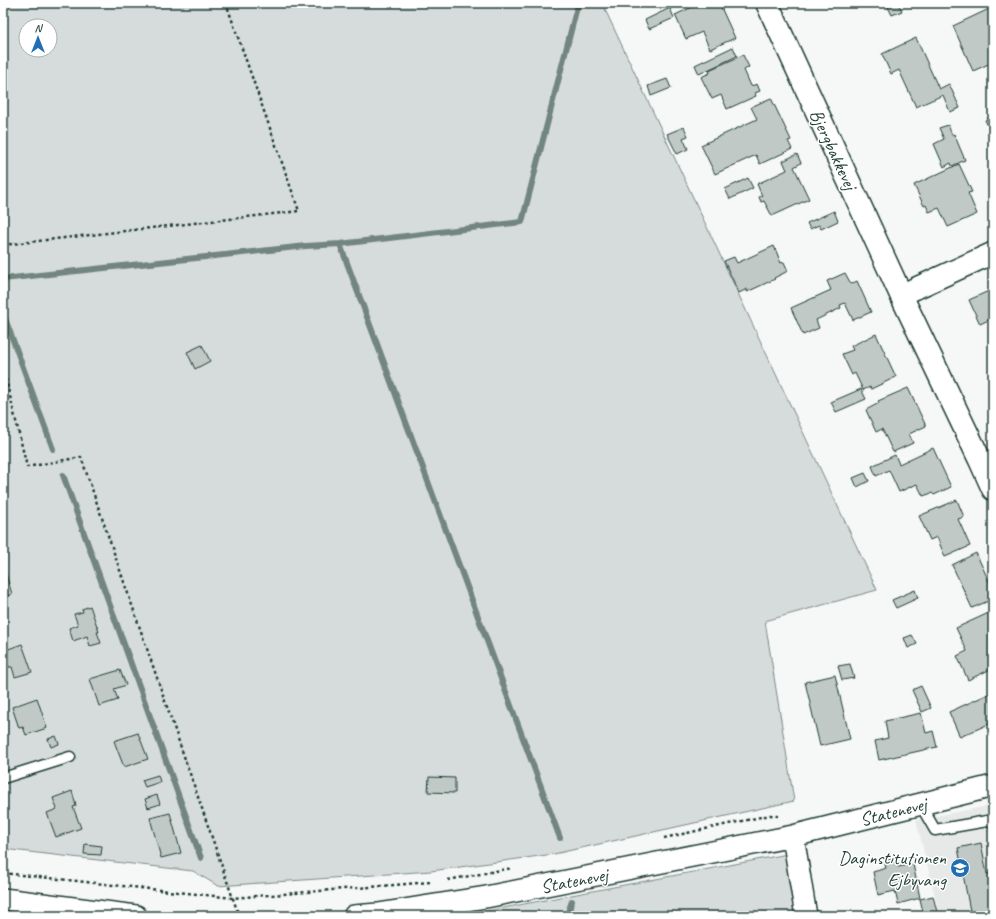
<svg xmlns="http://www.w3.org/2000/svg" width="996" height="919" viewBox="0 0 996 919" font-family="Caveat,sans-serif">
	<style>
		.built { fill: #e6e9e8 }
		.green { fill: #d6dcdb; stroke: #7a8c88; fill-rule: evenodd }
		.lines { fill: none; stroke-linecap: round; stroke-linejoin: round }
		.stream { stroke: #72857f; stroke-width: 6 }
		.building { fill: #c0c9c6; stroke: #1f3d34 }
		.service-casing { stroke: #1f3d34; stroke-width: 13 }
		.minor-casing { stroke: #1f3d34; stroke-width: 24 }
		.tertiary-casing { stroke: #1f3d34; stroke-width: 25 }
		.path { stroke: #1f3d34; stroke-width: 2.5; stroke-dasharray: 3 3; stroke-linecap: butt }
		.service { stroke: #fff; stroke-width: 10 }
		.minor { stroke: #fff; stroke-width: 21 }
		.tertiary { stroke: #fff; stroke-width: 22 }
		.labels { text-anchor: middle; stroke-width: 3; stroke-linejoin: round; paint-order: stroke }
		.street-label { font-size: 19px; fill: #1f3d34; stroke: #fff }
		.poi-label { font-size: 19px; fill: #1f3d34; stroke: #fff; text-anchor: end }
	</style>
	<rect width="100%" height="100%" fill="#f6f7f7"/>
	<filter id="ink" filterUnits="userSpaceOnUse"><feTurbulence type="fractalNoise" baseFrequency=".025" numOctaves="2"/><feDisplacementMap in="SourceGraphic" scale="8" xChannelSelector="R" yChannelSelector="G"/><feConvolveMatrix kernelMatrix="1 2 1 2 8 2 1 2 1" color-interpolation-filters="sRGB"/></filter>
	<g filter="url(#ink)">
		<!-- built -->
		<path class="built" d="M 993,805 L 993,916 L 940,916 L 916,820 Z"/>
		<!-- green -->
		<path class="green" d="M 3,3 L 602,3 L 877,590 L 765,621 L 794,801 L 554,854 L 431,871 L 218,886 L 193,871 L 3,849 ZM 26,26 L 50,26 L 50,50 L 26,50 Z
			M 793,853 L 802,916 L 460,916 L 466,915 Z"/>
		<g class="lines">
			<!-- stream -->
			<path class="stream" d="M 340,244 L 560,838
				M 3,279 L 306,246 L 340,244 L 522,222 L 578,3
				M 3,313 L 53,449
				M 63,475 L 201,858
				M 567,916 L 572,901"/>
		</g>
		<!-- building -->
		<path class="building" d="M 701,3 L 719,3 L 735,38 L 710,49 L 702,32 L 686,39 L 675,15 Z
			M 886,3 L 898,3 L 902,11 L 892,15 Z
			M 670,8 L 674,18 L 649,29 L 645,20 Z
			M 989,9 L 993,19 L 993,62 L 973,71 L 953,26 Z
			M 916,38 L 939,89 L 949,84 L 960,108 L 950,112 L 943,95 L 916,107 L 899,70 L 891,74 L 882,54 Z
			M 733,47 L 737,56 L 699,74 L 695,65 Z
			M 743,55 L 749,67 L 744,70 L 751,86 L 757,84 L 760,91 L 755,93 L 756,96 L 727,109 L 721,95 L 712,99 L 701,77 L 710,73 L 709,70 Z
			M 667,79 L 671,88 L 651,96 L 648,86 Z
			M 771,98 L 791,140 L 788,141 L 792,149 L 760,164 L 756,155 L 715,174 L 701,145 L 757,119 L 751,107 Z
			M 993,116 L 993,137 L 985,120 Z
			M 948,125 L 952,135 L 954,134 L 965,160 L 952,166 L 951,163 L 944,167 L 934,144 L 944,139 L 939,128 Z
			M 684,127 L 688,136 L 683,138 L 688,149 L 677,154 L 667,134 Z
			M 797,154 L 801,163 L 794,167 L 809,199 L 772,216 L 764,201 L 761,202 L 759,197 L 762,196 L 757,184 L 787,170 L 783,161 Z
			M 959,164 L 972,192 L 968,193 L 977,214 L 948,227 L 939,208 L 929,212 L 926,205 L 924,206 L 914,185 Z
			M 748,178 L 753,188 L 730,199 L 725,189 Z
			M 834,211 L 838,221 L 821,229 L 819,225 L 810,229 L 807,223 Z
			M 774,246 L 781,263 L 784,262 L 788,271 L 774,278 L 775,279 L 747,292 L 747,289 L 739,293 L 724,261 L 734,257 L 737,263 Z
			M 845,273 L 851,284 L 857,281 L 871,312 L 853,320 L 845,303 L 840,305 L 841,308 L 816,320 L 819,328 L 803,335 L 791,308 L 831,290 L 827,281 Z
			M 993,289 L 993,318 L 980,324 L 969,300 Z
			M 876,334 L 896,377 L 871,389 L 870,387 L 863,390 L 855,373 L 852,375 L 842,354 L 853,350 L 851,346 Z
			M 202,345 L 210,361 L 195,369 L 187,352 Z
			M 908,388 L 926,426 L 909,434 L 913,443 L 893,452 L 882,429 L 876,432 L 866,410 L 879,403 L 878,401 Z
			M 861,389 L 866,399 L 836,412 L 831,402 Z
			M 933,448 L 951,487 L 934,495 L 932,493 L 923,496 L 917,484 L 899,492 L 889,470 L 876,476 L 872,466 L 895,455 L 899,464 Z
			M 865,473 L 869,481 L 857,487 L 853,478 Z
			M 957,500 L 964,517 L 958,519 L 970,546 L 945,557 L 937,537 L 930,540 L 919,516 Z
			M 976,553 L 993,590 L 993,599 L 972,608 L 952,565 Z
			M 5,571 L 12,594 L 4,597 L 6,603 L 3,604 L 3,572 Z
			M 915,590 L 918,598 L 896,608 L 892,600 Z
			M 90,606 L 99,632 L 97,632 L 101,643 L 90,646 L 87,636 L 73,641 L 69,628 L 78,625 L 74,614 L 83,612 L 82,609 Z
			M 993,611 L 993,668 L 968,680 L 957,656 L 967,651 L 956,628 Z
			M 912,635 L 917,644 L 908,648 L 904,638 Z
			M 22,644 L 32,672 L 15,677 L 12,667 L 9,667 L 8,665 L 3,666 L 3,651 Z
			M 850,664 L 854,678 L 842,680 L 838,666 Z
			M 120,670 L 126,685 L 114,689 L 118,700 L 99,706 L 90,679 Z
			M 835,675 L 850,739 L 820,746 L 805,682 Z
			M 921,686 L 931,708 L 922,712 L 912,690 Z
			M 993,692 L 993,722 L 960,737 L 949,712 Z
			M 37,698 L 47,728 L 26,735 L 23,727 L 19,728 L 12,707 Z
			M 921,713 L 926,733 L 933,731 L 937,747 L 879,760 L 875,741 L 888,738 L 885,721 Z
			M 138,733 L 148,759 L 124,767 L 114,741 Z
			M 56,736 L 59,744 L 51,747 L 48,739 Z
			M 158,775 L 160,782 L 145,787 L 142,780 Z
			M 429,777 L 455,778 L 455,793 L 428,792 Z
			M 72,791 L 76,806 L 73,807 L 81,828 L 56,837 L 47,813 L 57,809 L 53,798 Z
			M 157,795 L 160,804 L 148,808 L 145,799 Z
			M 170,813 L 181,853 L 161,858 L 150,818 Z
			M 981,843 L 987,874 L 993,872 L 993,916 L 971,916 L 958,848 Z
			M 85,844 L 102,846 L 101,855 L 84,854 Z
			M 895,858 L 898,867 L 913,864 L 920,898 L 898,904 L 895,891 L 878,895 L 873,872 L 886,868 L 884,861 Z
			M 933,896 L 938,916 L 924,916 L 920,899 Z"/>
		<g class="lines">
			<!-- service casing -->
			<g class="service-casing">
				<path id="service" d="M 3,778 L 70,757
					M 920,804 L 935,830 L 993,820"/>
			</g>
			<!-- minor casing -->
			<g class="minor-casing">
				<path id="minor" d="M 901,295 L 993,253
					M 793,836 L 806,916
					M 3,899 L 136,916
					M 354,916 L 378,914 L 486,897 L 793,836 L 993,786"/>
			</g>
			<!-- tertiary casing -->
			<g class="tertiary-casing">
				<path id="tertiary" d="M 767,3 L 901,295 L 980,460 L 993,489"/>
			</g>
			<!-- path -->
			<path class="path" d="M 3,245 L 299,211 L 226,3
				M 3,367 L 27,467 L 81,457 L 239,916
				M 664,838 L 770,815 L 778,816
				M 3,873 L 233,898 L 431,882
				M 448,880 L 512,868"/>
			<!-- service -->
			<use href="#service" class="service"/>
			<!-- minor -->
			<use href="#minor" class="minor"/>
			<!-- tertiary -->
			<use href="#tertiary" class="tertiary"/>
		</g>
	</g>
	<!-- icons -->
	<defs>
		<g id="school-disc" transform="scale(1)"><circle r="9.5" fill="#1f6fb2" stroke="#fff"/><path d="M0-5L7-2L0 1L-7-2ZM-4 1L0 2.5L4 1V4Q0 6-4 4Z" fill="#fff"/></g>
	</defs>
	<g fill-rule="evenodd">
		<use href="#school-disc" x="960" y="868"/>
	</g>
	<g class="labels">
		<!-- street labels -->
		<g class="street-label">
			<text transform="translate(834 149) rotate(65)" y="7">Bjergbakkevej</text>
			<text transform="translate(893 811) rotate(-14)" y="7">Statenevej</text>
			<text transform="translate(574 880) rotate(-11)" y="7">Statenevej</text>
		</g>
		<!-- poi labels -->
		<g class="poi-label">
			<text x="946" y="864">Daginstitutionen<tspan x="946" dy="22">Ejbyvang</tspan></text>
		</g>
	</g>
	<!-- margin -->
	<rect width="996" height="919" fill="none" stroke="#fff" stroke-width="16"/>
	<rect x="8" y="8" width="980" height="903" fill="none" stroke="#1f3d34" stroke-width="1.5" filter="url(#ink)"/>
	<!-- north arrow -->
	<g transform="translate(38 38)"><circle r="19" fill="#ffffff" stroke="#a5b1ae"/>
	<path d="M0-3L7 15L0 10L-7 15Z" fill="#1f6fb2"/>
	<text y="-6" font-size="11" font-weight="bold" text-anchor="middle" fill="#1f3d34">N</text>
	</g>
</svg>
